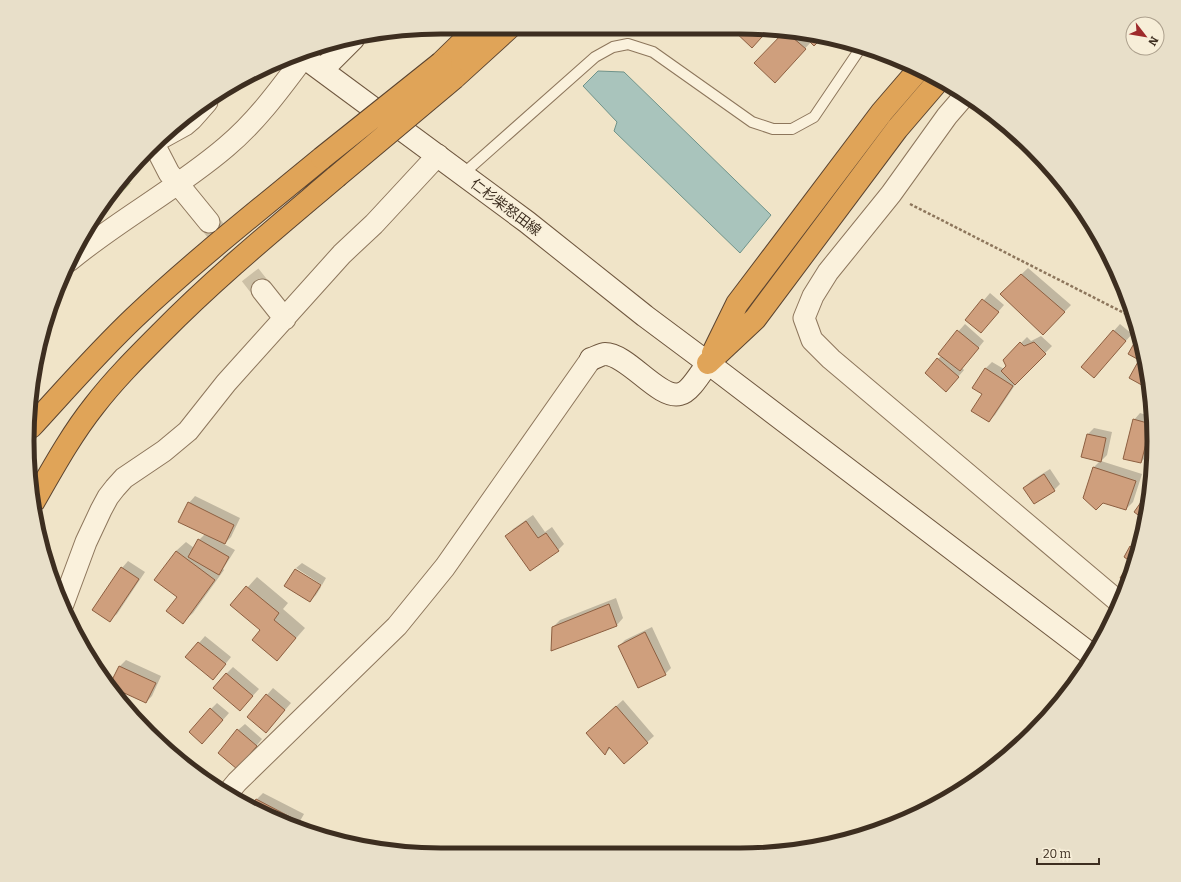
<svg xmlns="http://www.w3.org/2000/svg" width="1181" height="882" viewBox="0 0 1181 882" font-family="Bitter,'Noto Sans JP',serif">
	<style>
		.green { fill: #c9cf9b }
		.water { fill: #a9c4bc; stroke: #6f938a }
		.shadow { fill: #0003 }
		.building { fill: #cf9f7d; stroke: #8d5f41 }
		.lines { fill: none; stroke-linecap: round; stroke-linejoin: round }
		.street-tunnel { stroke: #ccc0a6; stroke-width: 21; stroke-dasharray: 21 10; stroke-linecap: butt }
		.lane-casing { stroke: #8d765c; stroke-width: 12 }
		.street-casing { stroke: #8d765c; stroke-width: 23 }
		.secondary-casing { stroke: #6f573f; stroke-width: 24 }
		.highway-casing { stroke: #5b4430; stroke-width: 24 }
		.path { stroke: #8d765c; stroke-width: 2.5; stroke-dasharray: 3 2; stroke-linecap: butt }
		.lane { stroke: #faf1dc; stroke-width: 10 }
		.street { stroke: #faf1dc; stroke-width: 21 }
		.secondary { stroke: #faf1dc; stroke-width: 22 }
		.highway { stroke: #e0a458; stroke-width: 22 }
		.highway-bridge-casing { stroke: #5b4430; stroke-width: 24; stroke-linecap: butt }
		.highway-bridge { stroke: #e0a458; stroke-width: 22 }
		.labels { text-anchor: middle; stroke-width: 3; stroke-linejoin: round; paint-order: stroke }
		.street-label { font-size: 14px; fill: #3d2e20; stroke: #f7eed8 }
		.rim { fill: none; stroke: #3d2e20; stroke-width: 5 }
	</style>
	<rect width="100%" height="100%" fill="#f0e4c8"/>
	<!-- green -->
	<path class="green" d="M 131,183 L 95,221 L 119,184 Z"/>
	<!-- water -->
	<path class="water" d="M 598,71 L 624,72 L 771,215 L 740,253 L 614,131 L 617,122 L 583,86 Z"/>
	<!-- shadow -->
	<path class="shadow" d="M 786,31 L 822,37 L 811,42 L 781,75 L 755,63 Z
		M 1028,268 L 1071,305 L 1043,334 L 1001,294 Z
		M 990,293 L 1004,305 L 987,325 L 967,320 Z
		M 965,324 L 984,341 L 962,368 L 964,370 L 952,384 L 938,359 L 942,355 L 939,353 Z
		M 1120,324 L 1132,334 L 1094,377 L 1082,367 Z
		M 1041,336 L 1052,346 L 1017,382 L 995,415 L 989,421 L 983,394 L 973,388 L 986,368 L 992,362 L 1004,369 L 1007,366 L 1004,360 L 1027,337 L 1031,341 Z
		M 1140,413 L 1153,417 L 1152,436 L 1147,456 L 1141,462 L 1134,420 Z
		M 1094,428 L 1112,432 L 1107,455 L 1101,461 L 1142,474 L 1133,502 L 1126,509 L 1094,467 L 1100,461 L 1088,434 Z
		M 1050,469 L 1060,484 L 1054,490 L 1024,488 L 1031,481 Z
		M 195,496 L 240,518 L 231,537 L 224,544 L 235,550 L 223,569 L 224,570 L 193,613 L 183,622 L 178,597 L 176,551 L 186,542 L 194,548 L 199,540 L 205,534 L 189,503 Z
		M 533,515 L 545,532 L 552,527 L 564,544 L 558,550 L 507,536 L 513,529 Z
		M 1134,544 L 1138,547 L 1135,563 L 1125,557 Z
		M 128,561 L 145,572 L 117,614 L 110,620 L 122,568 Z
		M 302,563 L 326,578 L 322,585 L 296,568 Z
		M 1130,565 L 1134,567 L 1128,582 L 1121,578 Z
		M 296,569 L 296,570 L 321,587 L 316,595 L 310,601 L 285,586 Z
		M 257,577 L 288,603 L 283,609 L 305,628 L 277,660 L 262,630 L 232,605 Z
		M 616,598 L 623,618 L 617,625 L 553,627 L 560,620 Z
		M 652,627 L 671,668 L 665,674 L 619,646 L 625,640 Z
		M 205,636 L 231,657 L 219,672 L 187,657 Z
		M 126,660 L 161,676 L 152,696 L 146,702 L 111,686 L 120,666 Z
		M 233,667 L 259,689 L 240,710 L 226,674 Z
		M 273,688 L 291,703 L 266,732 L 248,717 Z
		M 623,700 L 654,736 L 624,763 L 611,748 L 605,753 L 594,726 Z
		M 217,703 L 229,713 L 209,736 L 211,709 Z
		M 245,724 L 262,739 L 244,761 L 238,730 Z
		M 263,793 L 304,814 L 296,828 L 252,808 L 257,799 Z"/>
	<!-- building -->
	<path class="building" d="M 731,28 L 770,28 L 752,48 Z
		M 785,31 L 806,49 L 775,83 L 754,63 Z
		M 801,33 L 823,37 L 814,46 Z
		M 1021,274 L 1065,312 L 1043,335 L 1000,294 Z
		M 982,299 L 999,312 L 981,333 L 965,320 Z
		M 957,330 L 979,348 L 960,371 L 938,354 Z
		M 1113,330 L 1126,341 L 1094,378 L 1081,367 Z
		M 1140,333 L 1140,334 L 1149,389 L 1129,378 L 1139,360 L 1128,354 Z
		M 1020,342 L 1024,346 L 1034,342 L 1046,354 L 1015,385 L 1001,371 L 1006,366 L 1003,360 Z
		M 937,358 L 959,377 L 946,392 L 925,373 Z
		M 985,368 L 1013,386 L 989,422 L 971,411 L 982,394 L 972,388 Z
		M 1133,419 L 1151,424 L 1141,463 L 1123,459 Z
		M 1087,434 L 1106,438 L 1101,462 L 1081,457 Z
		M 1093,467 L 1136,481 L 1126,510 L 1103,503 L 1096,510 L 1083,498 Z
		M 1044,474 L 1055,491 L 1034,504 L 1023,488 Z
		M 1151,488 L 1150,495 L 1145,520 L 1134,512 Z
		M 188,502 L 234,525 L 225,544 L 178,522 Z
		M 526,521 L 538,538 L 546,533 L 559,551 L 530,571 L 505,536 Z
		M 198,539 L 229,557 L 219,575 L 188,557 Z
		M 1130,546 L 1137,551 L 1134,564 L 1124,557 Z
		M 176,551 L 215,580 L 183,624 L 166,611 L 177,597 L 154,580 Z
		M 121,567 L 139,579 L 110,622 L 92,610 Z
		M 1127,567 L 1133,571 L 1128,583 L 1120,578 Z
		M 295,569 L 321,585 L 310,602 L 284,586 Z
		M 246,586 L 279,613 L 274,620 L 296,638 L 277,661 L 252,640 L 260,630 L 230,605 Z
		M 609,604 L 617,626 L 551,651 L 552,627 Z
		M 645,632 L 666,675 L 638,688 L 618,646 Z
		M 198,642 L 226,664 L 213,680 L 185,657 Z
		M 119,666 L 156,683 L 146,703 L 109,686 Z
		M 226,673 L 253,696 L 240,711 L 213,688 Z
		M 266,694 L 285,710 L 266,733 L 247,717 Z
		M 616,706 L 648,743 L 624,764 L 609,747 L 605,755 L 586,733 Z
		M 210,708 L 223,720 L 202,744 L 189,732 Z
		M 237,729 L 257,746 L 237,769 L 218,753 Z
		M 256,799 L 298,821 L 295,827 L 251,807 Z"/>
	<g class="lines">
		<!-- street-tunnel -->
		<path class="street-tunnel" d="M 212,226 L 262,290"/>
		<!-- lane casing -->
		<g class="lane-casing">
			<path id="lane" d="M 463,174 L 595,57 L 613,47 L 628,44 L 653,52 L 752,122 L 773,129 L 792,129 L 814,117 L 862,46"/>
		</g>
		<!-- street casing -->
		<g class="street-casing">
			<path id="street" d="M 966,94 L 947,116 L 891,194 L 828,272 L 813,296 L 804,318 L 812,340 L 831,359 L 1119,602
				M 156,141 L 185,125 L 192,119 L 207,102
				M 154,144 L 169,173 L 209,222
				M 69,261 C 118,220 177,189 226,147 C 257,121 280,89 304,57
				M 262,290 L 285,319
				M 63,604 L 86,542 L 101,510 L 108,497 L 115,488 L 124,478 L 164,451 L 188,431 L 226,383 L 342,254 L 374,224 L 438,155
				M 227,794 L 237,782 L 397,626 L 445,567 L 591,359"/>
		</g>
		<!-- secondary casing -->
		<g class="secondary-casing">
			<path id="secondary" d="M 301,55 L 527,222 L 645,316 L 708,363 L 1093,656
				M 322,70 L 353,39
				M 591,359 C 595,358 601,354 605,354 C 628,354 659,400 680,394 C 690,392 702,371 708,363"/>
		</g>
		<!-- highway casing -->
		<g class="highway-casing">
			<path id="highway" d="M 441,63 L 478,27
				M 454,78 L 510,27
				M 713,353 L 737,304 L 882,112 L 919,69
				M 708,363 L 755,319 L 897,129 L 939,80
				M 31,427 C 65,390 98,352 135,317 C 194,261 259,210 322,158
				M 34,501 C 53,468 71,435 94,406 C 114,380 137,357 160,334 C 215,278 276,228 336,177"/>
		</g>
		<!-- path -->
		<path class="path" d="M 910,204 L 1134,318"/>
		<!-- lane -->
		<use href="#lane" class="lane"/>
		<!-- street -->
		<use href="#street" class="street"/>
		<!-- secondary -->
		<use href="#secondary" class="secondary"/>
		<!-- highway -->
		<use href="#highway" class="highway"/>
		<!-- highway-bridge casing -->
		<g class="highway-bridge-casing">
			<path id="highway-bridge" d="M 322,158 L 441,63
				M 336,177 L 454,78"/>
		</g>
		<!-- highway-bridge -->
		<use href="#highway-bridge" class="highway-bridge"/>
	</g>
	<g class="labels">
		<!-- street labels -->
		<g class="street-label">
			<text transform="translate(506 207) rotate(37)" y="5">仁杉柴怒田線</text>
		</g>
	</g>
	<!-- crop -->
	<path d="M0 0H1181V882H0ZM441 34H740A407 407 0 0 1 1147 441V441A407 407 0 0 1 740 848H441A407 407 0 0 1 34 441V441A407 407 0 0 1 441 34Z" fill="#e8dfc9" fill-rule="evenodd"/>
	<path class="rim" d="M441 34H740A407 407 0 0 1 1147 441V441A407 407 0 0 1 740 848H441A407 407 0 0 1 34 441V441A407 407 0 0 1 441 34Z"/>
	<!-- north arrow -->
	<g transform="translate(1145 36) rotate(121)"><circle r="19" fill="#f7eed8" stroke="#ada18e"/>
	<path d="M0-3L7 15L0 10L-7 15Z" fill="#9e2a2b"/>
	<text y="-6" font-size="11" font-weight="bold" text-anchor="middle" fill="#3d2e20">N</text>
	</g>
	<!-- scale -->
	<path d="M1037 858v6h62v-6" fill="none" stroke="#3d2e20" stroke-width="2"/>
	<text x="1043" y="858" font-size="12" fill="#3d2e20" stroke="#f7eed8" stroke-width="3" paint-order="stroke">20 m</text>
</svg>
